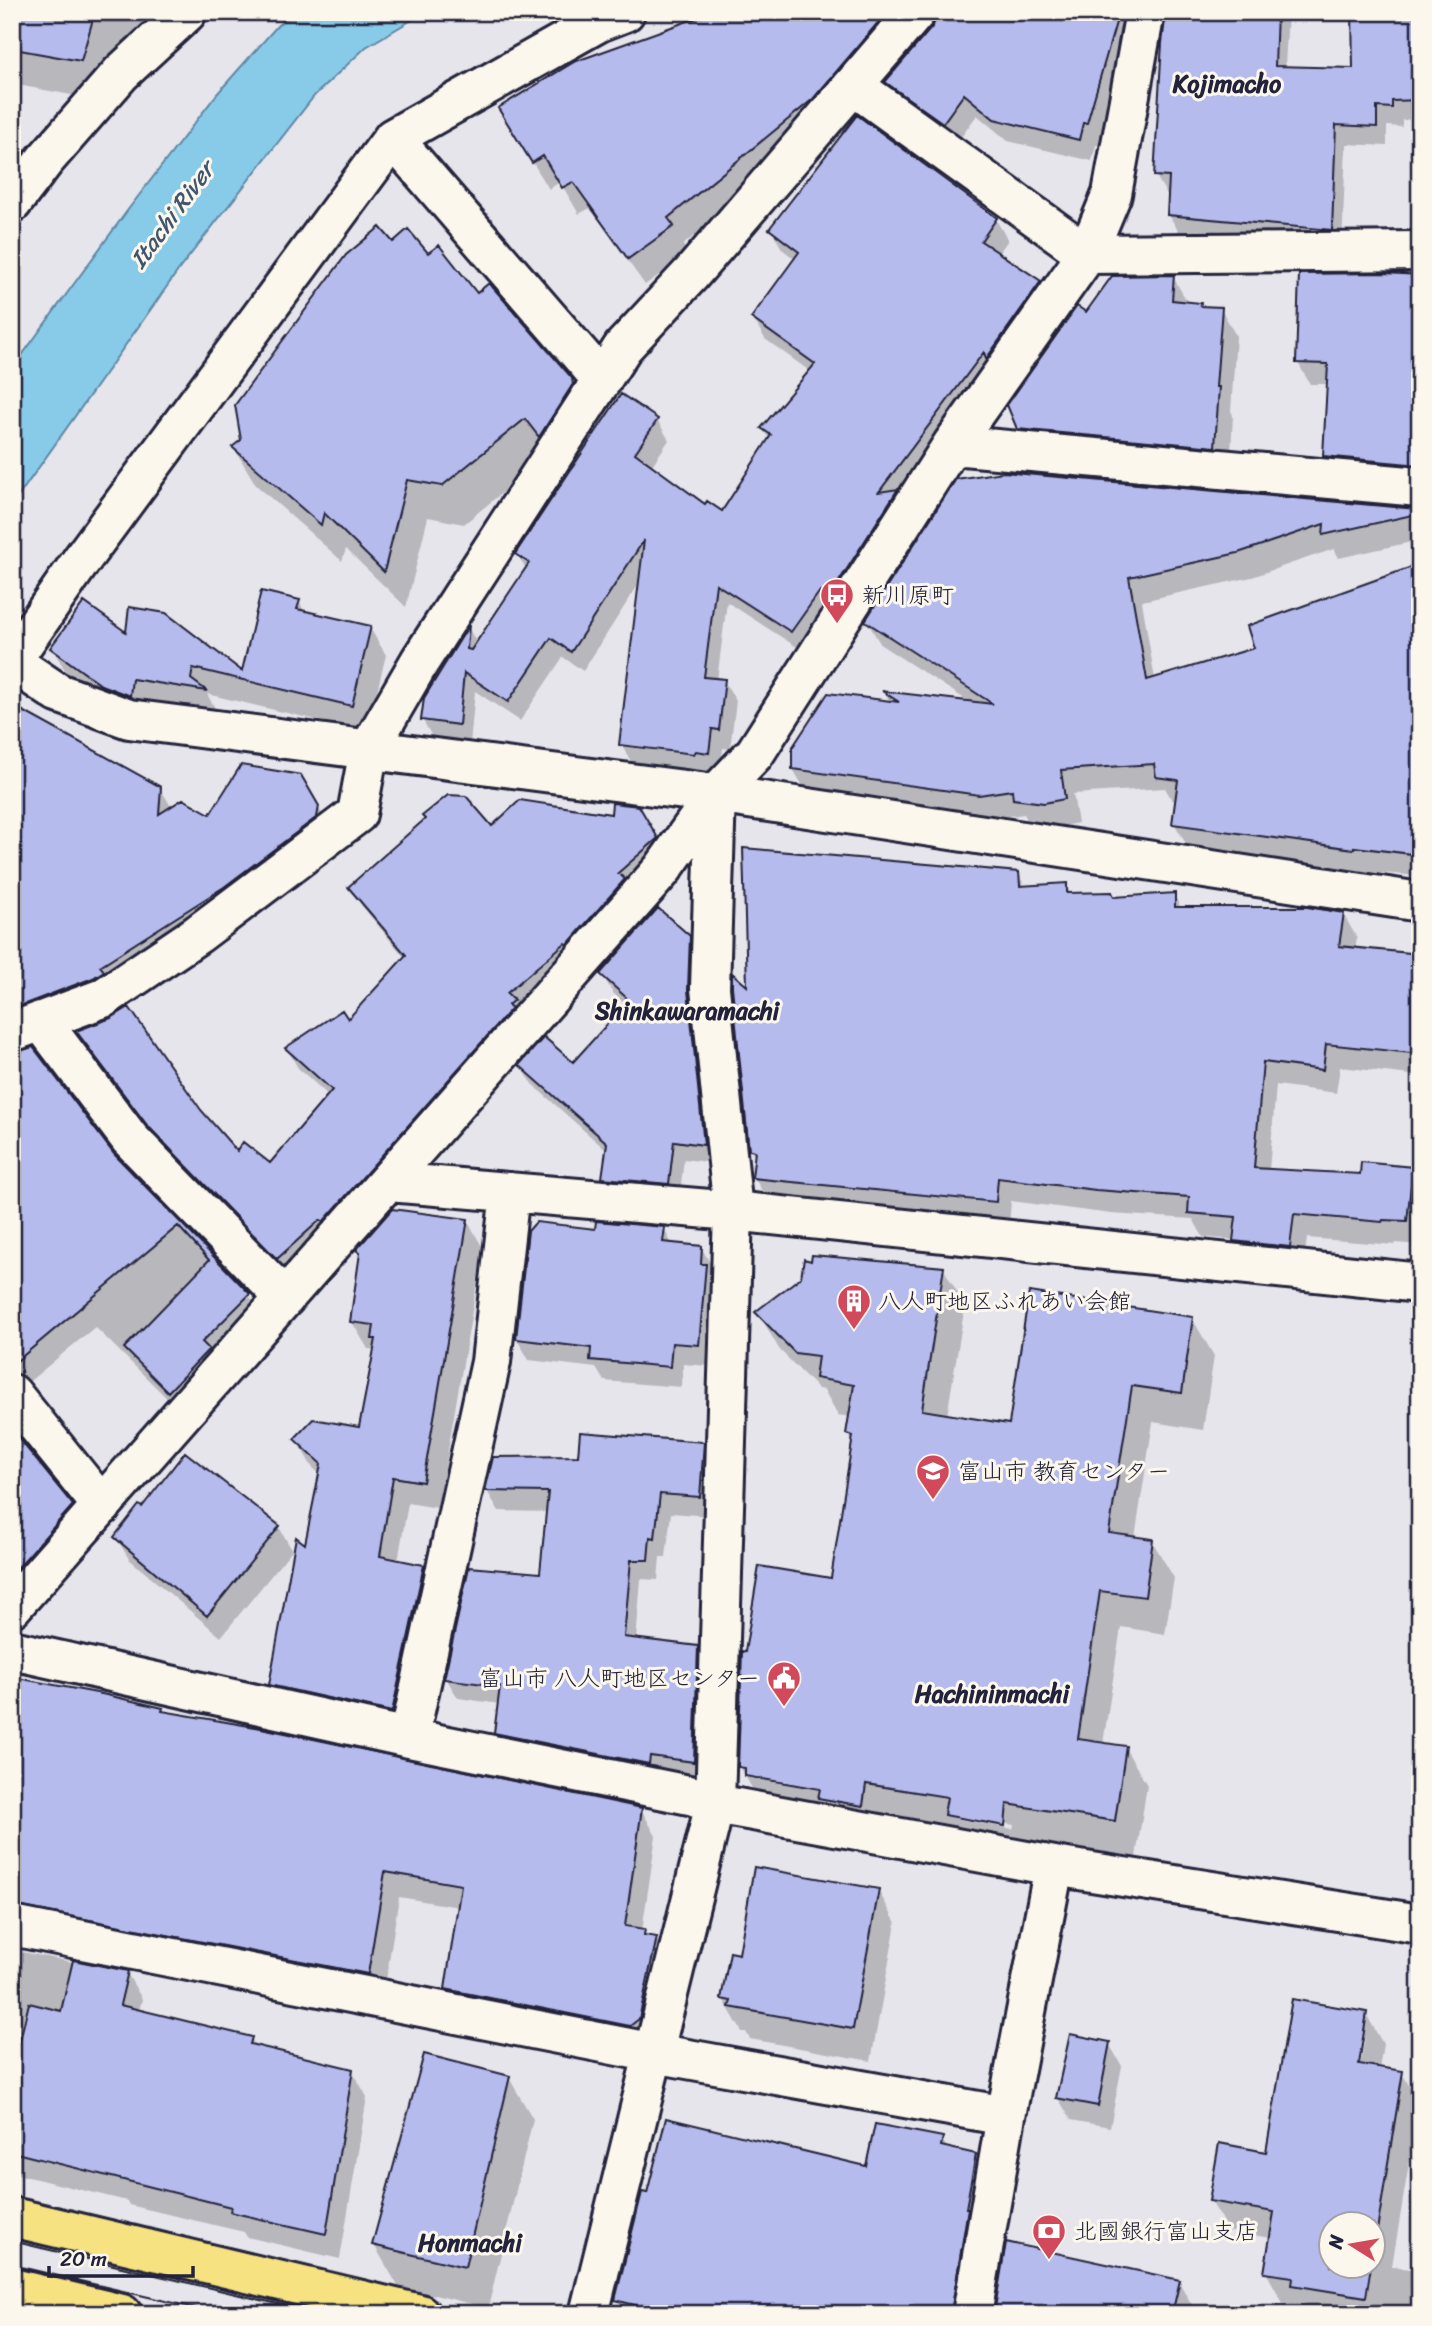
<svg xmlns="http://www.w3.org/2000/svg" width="1432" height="2326" viewBox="0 0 1432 2326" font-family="Sriracha,'Klee One',sans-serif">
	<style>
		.water { fill: #88cbe9; stroke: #5f87a3; stroke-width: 2 }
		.shadow { fill: #0003; fill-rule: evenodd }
		.building { fill: #b6bbed; stroke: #22223b; stroke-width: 2 }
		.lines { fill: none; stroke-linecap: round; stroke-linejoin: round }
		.street-casing { stroke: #22223b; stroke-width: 44 }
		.primary-casing { stroke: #22223b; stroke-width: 44 }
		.street { stroke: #fbf7ec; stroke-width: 38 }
		.primary { stroke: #f6e281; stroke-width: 38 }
		.tram { stroke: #22223b; stroke-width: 2 }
		.labels { text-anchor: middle; stroke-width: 6; stroke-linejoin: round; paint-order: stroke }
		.poi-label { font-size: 23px; fill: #22223b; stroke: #fbf7ec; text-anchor: start }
		.neighbourhood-label { font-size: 24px; font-weight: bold; fill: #22223b; stroke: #fbf7ec }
		.water-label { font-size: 24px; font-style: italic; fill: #41556f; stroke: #fbf7ec }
	</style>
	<rect width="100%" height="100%" fill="#e6e5ec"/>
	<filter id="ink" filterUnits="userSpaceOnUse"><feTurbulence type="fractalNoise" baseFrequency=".0143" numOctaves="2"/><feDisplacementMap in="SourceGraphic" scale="14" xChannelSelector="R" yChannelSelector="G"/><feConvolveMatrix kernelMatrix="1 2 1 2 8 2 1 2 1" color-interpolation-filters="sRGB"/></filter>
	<g filter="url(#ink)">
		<!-- water -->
		<path class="water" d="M 294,12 L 425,12 L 366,47 L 315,95 L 180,268 L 12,505 L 12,369 L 127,211 L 217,94 L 278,25 Z"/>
		<!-- shadow -->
		<path class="shadow" d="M 12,12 L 150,12 L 136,88 L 109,83 L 104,101 L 12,84 Z
			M 721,12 L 918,12 L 828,126 L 683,245 L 688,254 L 645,285 L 590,208 L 579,214 L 560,182 L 549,189 L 516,135 Z
			M 946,12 L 1138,12 L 1100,145 L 1096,145 L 1092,161 L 1008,141 L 977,115 L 956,144 L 900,104 L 887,82 Z
			M 1168,12 L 1288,12 L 1285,68 L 1355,69 L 1420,12 L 1420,119 L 1402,120 L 1402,127 L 1387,126 L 1387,146 L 1346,144 L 1342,249 L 1180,234 L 1169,215 L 1170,195 L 1167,195 L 1156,176 Z
			M 996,220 L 1008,240 L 998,254 L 1040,283 L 1051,303 L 803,651 L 727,602 L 717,680 L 724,681 L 736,701 L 730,749 L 723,748 L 720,773 L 708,771 L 706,774 L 633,765 L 621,744 L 640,582 L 583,671 L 563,657 L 520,721 L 475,691 L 470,744 L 434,740 L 422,719 L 426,698 L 469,629 L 477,643 L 527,570 L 517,554 L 657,420 L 669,440 L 651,467 L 705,507 L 722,514 L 770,440 L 763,429 L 811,372 L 765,339 L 753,318 L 796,260 L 782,249 L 771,229 Z
			M 393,245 L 428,256 L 477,295 L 570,379 L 593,418 L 464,524 L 428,517 L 406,607 L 346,549 L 342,561 L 256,485 L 234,448 L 243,441 Z
			M 1173,277 L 1188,303 L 1200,304 L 1202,308 L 1221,309 L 1236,336 L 1231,411 L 1233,415 L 1230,473 L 1035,455 L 1019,428 L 1086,314 Z
			M 1420,277 L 1420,485 L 1337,477 L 1324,456 L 1329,384 L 1310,384 L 1298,363 Z
			M 957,481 L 1416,510 L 1420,517 L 1420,540 L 1339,558 L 1334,549 L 1252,577 L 1142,601 L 1155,680 L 1257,649 L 1416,567 L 1420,574 L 1420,876 L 1367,872 L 1188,847 L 1174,823 L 1177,801 L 1172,800 L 1165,788 L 1073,794 L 1078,823 L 1058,827 L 1029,823 L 1024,814 L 994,818 L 807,793 L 793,769 L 891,703 L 885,693 L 971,703 L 881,645 L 867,621 Z
			M 299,601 L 305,613 L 370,628 L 386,655 L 367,732 L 207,694 L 220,717 L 118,712 L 68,675 L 52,648 L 127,635 L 243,674 Z
			M 12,707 L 160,788 L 172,808 L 211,816 L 300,776 L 331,829 L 12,1036 Z
			M 638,808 L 667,858 L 289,1277 L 160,1144 L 151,1132 L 153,1131 L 92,1049 L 88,1049 L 79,1032 L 199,1111 L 237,1154 L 270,1165 L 329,1096 L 298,1068 L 287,1049 L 348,1022 L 405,958 L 362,906 L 351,887 L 492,828 L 613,816 Z
			M 1018,873 L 1025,887 L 1066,885 L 1071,895 L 1114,898 L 1174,895 L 1181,908 L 1343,914 L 1357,938 L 1355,950 L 1420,956 L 1420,1076 L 1340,1067 L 1336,1093 L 1276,1085 L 1269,1171 L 1361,1176 L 1363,1164 L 1420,1169 L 1420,1245 L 1396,1243 L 1395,1245 L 1307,1238 L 1303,1271 L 1249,1265 L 1235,1240 L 1203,1237 L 1193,1219 L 1111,1214 L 1011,1201 L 1009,1226 L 768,1201 L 754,1177 L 756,1159 L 750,1149 L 749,990 Z
			M 688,937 L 700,957 L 714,1163 L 684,1159 L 679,1202 L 615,1197 L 604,1178 L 607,1151 L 532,1084 L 521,1065 L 573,1065 L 626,1005 L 613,993 L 602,974 Z
			M 12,1055 L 249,1295 L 261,1316 L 181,1412 L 95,1327 L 19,1390 L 12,1382 Z
			M 467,1220 L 483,1248 L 438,1508 L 408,1503 L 398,1561 L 423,1566 L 439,1594 L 407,1738 L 287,1712 L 271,1684 L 306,1547 L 321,1475 L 312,1467 L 296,1439 L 360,1429 L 376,1350 L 368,1349 L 352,1322 L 361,1255 L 358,1250 Z
			M 664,1229 L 672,1244 L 701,1247 L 713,1268 L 710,1366 L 683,1364 L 682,1387 L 604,1381 L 596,1368 L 529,1360 L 517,1339 L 597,1231 Z
			M 943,1268 L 965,1305 L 947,1416 L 1010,1426 L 1192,1318 L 1214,1356 L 1203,1430 L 1153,1422 L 1135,1538 L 1152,1541 L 1174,1578 L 1165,1634 L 1121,1627 L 1103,1744 L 1125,1748 L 1147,1785 L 1136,1857 L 1028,1840 L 1025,1862 L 761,1804 L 740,1767 L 747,1654 L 832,1580 L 854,1444 L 848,1434 L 851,1417 L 838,1415 L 824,1390 L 818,1389 L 779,1349 L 758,1312 ZM 957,1815 L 1014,1825 L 1013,1829 L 957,1819 Z
			M 12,1433 L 72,1506 L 87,1532 L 12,1616 Z
			M 703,1444 L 715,1464 L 711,1516 L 671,1513 L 666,1557 L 660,1557 L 658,1580 L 641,1579 L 636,1641 L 697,1648 L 709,1668 L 705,1781 L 508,1753 L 496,1733 L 500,1704 L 458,1698 L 446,1678 L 542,1575 L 548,1512 L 499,1511 L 487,1491 L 494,1459 L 579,1458 Z
			M 186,1455 L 279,1527 L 292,1550 L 221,1637 L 129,1559 L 116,1537 L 142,1510 Z
			M 12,1679 L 161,1710 L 163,1713 L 641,1809 L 656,1836 L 642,1931 L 648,1937 L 655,1938 L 670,1964 L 654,2046 L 462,2015 L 447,1989 L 459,1907 L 399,1897 L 383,1999 L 12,1936 Z
			M 878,1890 L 896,1923 L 871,2061 L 750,2039 L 746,2032 L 742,2032 L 723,1999 L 740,1956 Z
			M 12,1950 L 127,1973 L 142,1999 L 139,2011 L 251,2038 L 256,2047 L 352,2070 L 367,2097 L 340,2259 L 247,2237 L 244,2232 L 129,2205 L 127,2201 L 12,2173 Z
			M 1366,2014 L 1383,2044 L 1379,2069 L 1402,2073 L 1419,2103 L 1392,2266 L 1420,2271 L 1420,2314 L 1310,2314 L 1306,2306 L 1283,2303 L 1266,2272 L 1271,2238 L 1228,2231 L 1211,2201 L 1268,2154 ZM 1361,2038 L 1365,2038 L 1359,2073 L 1356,2072 ZM 1330,2224 L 1372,2224 L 1372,2266 L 1330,2266 Z
			M 1109,2044 L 1122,2066 L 1110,2127 L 1071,2120 L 1058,2098 Z
			M 509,2078 L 533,2119 L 488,2308 L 398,2286 L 374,2245 Z
			M 942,2139 L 948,2150 L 975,2155 L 994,2188 L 973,2314 L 625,2314 L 617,2299 L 868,2169 Z
			M 1179,2282 L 1197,2314 L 996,2314 Z"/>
		<!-- building -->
		<path class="building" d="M 21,12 L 95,12 L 81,61 L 14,49 Z
			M 713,12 L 887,12 L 813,99 L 668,218 L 674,226 L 628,259 L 573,182 L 562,188 L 543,156 L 532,163 L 498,108 L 574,62 Z
			M 937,12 L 1119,12 L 1087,123 L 1083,123 L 1079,140 L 994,119 L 964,94 L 943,123 L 885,82 L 933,26 Z
			M 1166,12 L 1277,12 L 1275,66 L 1353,68 L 1352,12 L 1420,12 L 1420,100 L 1392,101 L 1392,108 L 1377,107 L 1377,127 L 1336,125 L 1332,230 L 1167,215 L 1169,177 L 1154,176 L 1162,43 Z
			M 857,115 L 997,218 L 981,241 L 1041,281 L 986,359 L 984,352 L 879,492 L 898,489 L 829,597 L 820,591 L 791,632 L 716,584 L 704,677 L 725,679 L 719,730 L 712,729 L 709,753 L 696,751 L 694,754 L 619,745 L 644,540 L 571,652 L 551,638 L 508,702 L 464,673 L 459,725 L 421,720 L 424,698 L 469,625 L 467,649 L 471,650 L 529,563 L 515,554 L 621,394 L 658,419 L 635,453 L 705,504 L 707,501 L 722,511 L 771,435 L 761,428 L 815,364 L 751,318 L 799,252 L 769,229 Z
			M 380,227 L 393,242 L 408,229 L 428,253 L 439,245 L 477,293 L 489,283 L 572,378 L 573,384 L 539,437 L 525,419 L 442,486 L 407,480 L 384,572 L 324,513 L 321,525 L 232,447 L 241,440 L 235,405 L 346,255 Z
			M 1384,273 L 1420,275 L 1420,465 L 1323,456 L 1328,364 L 1296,363 L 1299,274 Z
			M 1174,275 L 1172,300 L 1201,303 L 1200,306 L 1222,307 L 1216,387 L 1219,387 L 1215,447 L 1017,429 L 1007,405 L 1077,306 L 1086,312 L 1112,276 Z
			M 1003,472 L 1417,509 L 1417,514 L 1323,535 L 1324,524 L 1238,553 L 1129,577 L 1147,680 L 1254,648 L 1247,626 L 1417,565 L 1415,603 L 1420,603 L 1420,855 L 1354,847 L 1354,849 L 1172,824 L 1178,780 L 1156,777 L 1154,764 L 1061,770 L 1065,799 L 1044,803 L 1013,799 L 1012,790 L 979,795 L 792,769 L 792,748 L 828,693 L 899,702 L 882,691 L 993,704 L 865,621 L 956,479 Z
			M 261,591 L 300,600 L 297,609 L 371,626 L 352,706 L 193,668 L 191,679 L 207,691 L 132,679 L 130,696 L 101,685 L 50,648 L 84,602 L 126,632 L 129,607 L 166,613 L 242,671 Z
			M 12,705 L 161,787 L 159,814 L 183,799 L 210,814 L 241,765 L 301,775 L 319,806 L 317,817 L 224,887 L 100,966 L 104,971 L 93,978 L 12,1009 Z
			M 448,795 L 466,796 L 492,826 L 520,800 L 611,814 L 612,803 L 639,806 L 658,838 L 618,873 L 625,879 L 567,945 L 565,943 L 507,993 L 514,1000 L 508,1005 L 512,1008 L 323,1222 L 320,1220 L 277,1259 L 147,1125 L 76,1031 L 111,1018 L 129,1007 L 201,1110 L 237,1151 L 243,1142 L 270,1163 L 332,1090 L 285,1048 L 342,1010 L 348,1019 L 406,955 L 348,887 L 425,819 L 422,816 Z
			M 743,848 L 1019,872 L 1020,886 L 1067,883 L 1067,893 L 1112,892 L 1114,897 L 1175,893 L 1175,907 L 1307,907 L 1344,913 L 1339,946 L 1420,954 L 1420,1054 L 1326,1044 L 1323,1070 L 1263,1062 L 1254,1168 L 1360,1174 L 1361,1162 L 1413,1167 L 1407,1221 L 1383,1220 L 1382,1222 L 1294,1214 L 1290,1247 L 1233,1241 L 1236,1217 L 1188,1213 L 1189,1197 L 1096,1190 L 998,1178 L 996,1202 L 752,1178 L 755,1151 L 749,1150 L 732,987 L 732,973 L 747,986 Z
			M 658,908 L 690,936 L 688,990 L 704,1145 L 674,1141 L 669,1184 L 602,1178 L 607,1143 L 519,1065 L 544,1037 L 573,1062 L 629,1000 L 600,974 Z
			M 33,1047 L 114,1154 L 250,1294 L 202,1342 L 209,1349 L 168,1392 L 124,1348 L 209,1260 L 178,1226 L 12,1365 L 12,1053 Z
			M 392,1209 L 468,1219 L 423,1482 L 393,1477 L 380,1556 L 424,1565 L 392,1712 L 269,1685 L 296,1537 L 305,1544 L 321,1464 L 294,1439 L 313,1419 L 359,1427 L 376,1339 L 372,1339 L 374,1325 L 350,1322 L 360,1253 L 356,1250 Z
			M 596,1221 L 665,1227 L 663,1242 L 702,1246 L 701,1264 L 706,1264 L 699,1345 L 672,1343 L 670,1367 L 590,1360 L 591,1348 L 516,1339 L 528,1231 L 536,1222 L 595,1229 Z
			M 812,1255 L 944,1267 L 922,1410 L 1009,1424 L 1029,1292 L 1193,1317 L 1182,1393 L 1132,1386 L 1109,1533 L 1153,1539 L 1145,1597 L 1100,1591 L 1078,1739 L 1126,1746 L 1115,1821 L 1007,1804 L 1005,1826 L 944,1815 L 947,1797 L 866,1784 L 863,1806 L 818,1798 L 820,1789 L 745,1776 L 745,1768 L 738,1767 L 742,1651 L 745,1652 L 759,1566 L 831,1578 L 853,1436 L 846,1434 L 854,1385 L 815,1378 L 818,1356 L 795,1353 L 755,1312 L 801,1277 L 804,1259 L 811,1261 Z
			M 12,1430 L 73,1505 L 12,1574 Z
			M 580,1432 L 704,1442 L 700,1497 L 660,1494 L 655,1538 L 650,1537 L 648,1560 L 631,1560 L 624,1637 L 698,1646 L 694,1762 L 650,1756 L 649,1764 L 494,1733 L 500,1686 L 444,1679 L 469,1567 L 540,1573 L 548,1492 L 485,1491 L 493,1457 L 578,1456 Z
			M 185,1452 L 280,1526 L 207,1616 L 114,1537 L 139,1505 L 142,1507 Z
			M 12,1677 L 102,1694 L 163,1708 L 162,1711 L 261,1728 L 642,1808 L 625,1926 L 645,1929 L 644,1935 L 657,1937 L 639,2019 L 630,2026 L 445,1989 L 461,1885 L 385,1872 L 368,1974 L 12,1905 Z
			M 754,1867 L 879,1889 L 853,2029 L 729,2007 L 731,2001 L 721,1999 L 730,1952 L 739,1954 Z
			M 73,1960 L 128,1971 L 120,2005 L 252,2037 L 250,2044 L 353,2069 L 326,2234 L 230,2212 L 231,2207 L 12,2152 L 12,2073 L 29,2003 L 61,2011 Z
			M 1292,1999 L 1367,2012 L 1359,2064 L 1403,2071 L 1373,2255 L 1373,2224 L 1331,2224 L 1331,2266 L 1371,2266 L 1366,2297 L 1292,2285 L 1293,2277 L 1264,2273 L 1274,2212 L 1209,2201 L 1219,2143 L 1266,2152 Z
			M 1070,2034 L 1110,2042 L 1098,2106 L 1056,2098 Z
			M 424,2054 L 510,2076 L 465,2267 L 372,2245 Z
			M 666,2118 L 866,2166 L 875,2124 L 943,2137 L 941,2146 L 976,2154 L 966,2208 L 968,2208 L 951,2314 L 671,2314 L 615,2300 L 642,2192 L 647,2193 Z
			M 1006,2242 L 1180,2280 L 1172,2314 L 994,2314 Z"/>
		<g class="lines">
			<!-- street casing -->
			<g class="street-casing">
				<path id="street" d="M 854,86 L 1087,254 L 1420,251
					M 393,138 L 602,380
					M 12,203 L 45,160 L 121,73 L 187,12
					M 952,445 L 1420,487
					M 12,660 L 83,558 L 393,138 L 599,22 L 625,12
					M 12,662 L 58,693 L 129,719 L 716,794 L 1420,902
					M 41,1021 L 130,1139 L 285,1298
					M 12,1032 L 103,998 L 198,934 L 357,814 L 369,749 L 420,661 L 623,347 L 692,273 L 916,12
					M 389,1182 L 733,1211 L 1420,1283
					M 12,1394 L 102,1506
					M 12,1607 L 662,870 L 716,794 L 755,753 L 952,445 L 1087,254 L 1112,194 L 1145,12
					M 12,1650 L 409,1738 L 694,1796 L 715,1804 L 1054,1866 L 1420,1924
					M 409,1738 L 491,1362 L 510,1192
					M 12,1926 L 654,2053 L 1006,2116
					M 589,2314 L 715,1804 L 733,1211 L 710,988 L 716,794
					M 972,2314 L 1006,2116 L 1054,1866"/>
			</g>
			<!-- primary casing -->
			<g class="primary-casing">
				<path id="primary" d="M 12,2217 L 420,2314
					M 12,2288 L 122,2314"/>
			</g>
			<!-- street -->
			<use href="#street" class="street"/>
			<!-- primary -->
			<use href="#primary" class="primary"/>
			<!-- tram -->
			<path class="tram" d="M 12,2241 L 320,2314
				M 12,2265 L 221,2314"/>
		</g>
	</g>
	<!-- icons -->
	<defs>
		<g id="bus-pin" transform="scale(1.75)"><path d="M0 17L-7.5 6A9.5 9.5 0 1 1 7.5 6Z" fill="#d1495b" stroke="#fbf7ec"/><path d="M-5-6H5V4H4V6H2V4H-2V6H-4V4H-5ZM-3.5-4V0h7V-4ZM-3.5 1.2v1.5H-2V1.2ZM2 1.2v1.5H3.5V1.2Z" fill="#fff"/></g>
		<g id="building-pin" transform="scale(1.75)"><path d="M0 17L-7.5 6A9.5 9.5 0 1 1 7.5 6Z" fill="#d1495b" stroke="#fbf7ec"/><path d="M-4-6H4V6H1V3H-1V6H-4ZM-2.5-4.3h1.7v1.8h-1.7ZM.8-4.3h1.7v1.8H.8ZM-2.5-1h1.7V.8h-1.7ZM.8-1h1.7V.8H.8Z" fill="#fff"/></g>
		<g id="school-pin" transform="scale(1.75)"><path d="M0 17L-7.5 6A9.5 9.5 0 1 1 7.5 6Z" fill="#d1495b" stroke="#fbf7ec"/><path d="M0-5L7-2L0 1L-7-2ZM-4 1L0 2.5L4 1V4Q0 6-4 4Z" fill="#fff"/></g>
		<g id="civic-pin" transform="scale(1.75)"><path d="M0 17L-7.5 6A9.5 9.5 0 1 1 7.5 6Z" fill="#d1495b" stroke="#fbf7ec"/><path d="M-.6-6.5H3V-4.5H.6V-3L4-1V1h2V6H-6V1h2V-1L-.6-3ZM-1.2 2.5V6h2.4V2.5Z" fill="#fff"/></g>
		<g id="bank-pin" transform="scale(1.75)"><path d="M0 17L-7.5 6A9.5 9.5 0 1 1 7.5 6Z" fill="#d1495b" stroke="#fbf7ec"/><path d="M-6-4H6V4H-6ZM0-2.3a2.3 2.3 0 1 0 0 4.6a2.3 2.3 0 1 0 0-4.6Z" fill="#fff"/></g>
	</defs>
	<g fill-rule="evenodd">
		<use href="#bus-pin" x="837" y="595"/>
		<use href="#building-pin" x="854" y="1301"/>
		<use href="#school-pin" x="933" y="1471"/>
		<use href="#civic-pin" x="784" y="1678"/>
		<use href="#bank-pin" x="1049" y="2231"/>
	</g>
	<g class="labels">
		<!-- poi labels -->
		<g class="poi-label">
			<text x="862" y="603">新川原町</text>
			<text x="878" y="1309">八人町地区ふれあい会館</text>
			<text x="958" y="1479">富山市 教育センター</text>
			<text x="760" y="1686" text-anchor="end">富山市 八人町地区センター</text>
			<text x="1074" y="2239">北國銀行富山支店</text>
		</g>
		<!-- neighbourhood labels -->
		<g class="neighbourhood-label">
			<text x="1227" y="92">Kojimacho</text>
			<text x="687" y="1019">Shinkawaramachi</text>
			<text x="992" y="1702">Hachininmachi</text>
			<text x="470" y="2251">Honmachi</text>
		</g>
		<!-- water labels -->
		<g class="water-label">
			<text transform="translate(172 215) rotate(-54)" y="8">Itachi River</text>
		</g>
	</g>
	<!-- margin -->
	<rect width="1432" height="2326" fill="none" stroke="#fbf7ec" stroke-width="42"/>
	<rect x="21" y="21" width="1390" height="2284" fill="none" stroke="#22223b" stroke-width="2.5" filter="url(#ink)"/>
	<!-- north arrow -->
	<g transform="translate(1352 2245) rotate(281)"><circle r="33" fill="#fbf7ec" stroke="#a4a2a5" stroke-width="2"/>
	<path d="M0-5L12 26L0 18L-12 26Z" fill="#d1495b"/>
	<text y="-10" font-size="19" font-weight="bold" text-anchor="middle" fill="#22223b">N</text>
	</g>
	<!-- scale -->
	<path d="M49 2266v10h144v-10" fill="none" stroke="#22223b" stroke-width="3.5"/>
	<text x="60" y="2266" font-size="21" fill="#22223b" stroke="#fbf7ec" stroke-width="5" paint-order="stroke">20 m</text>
</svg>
